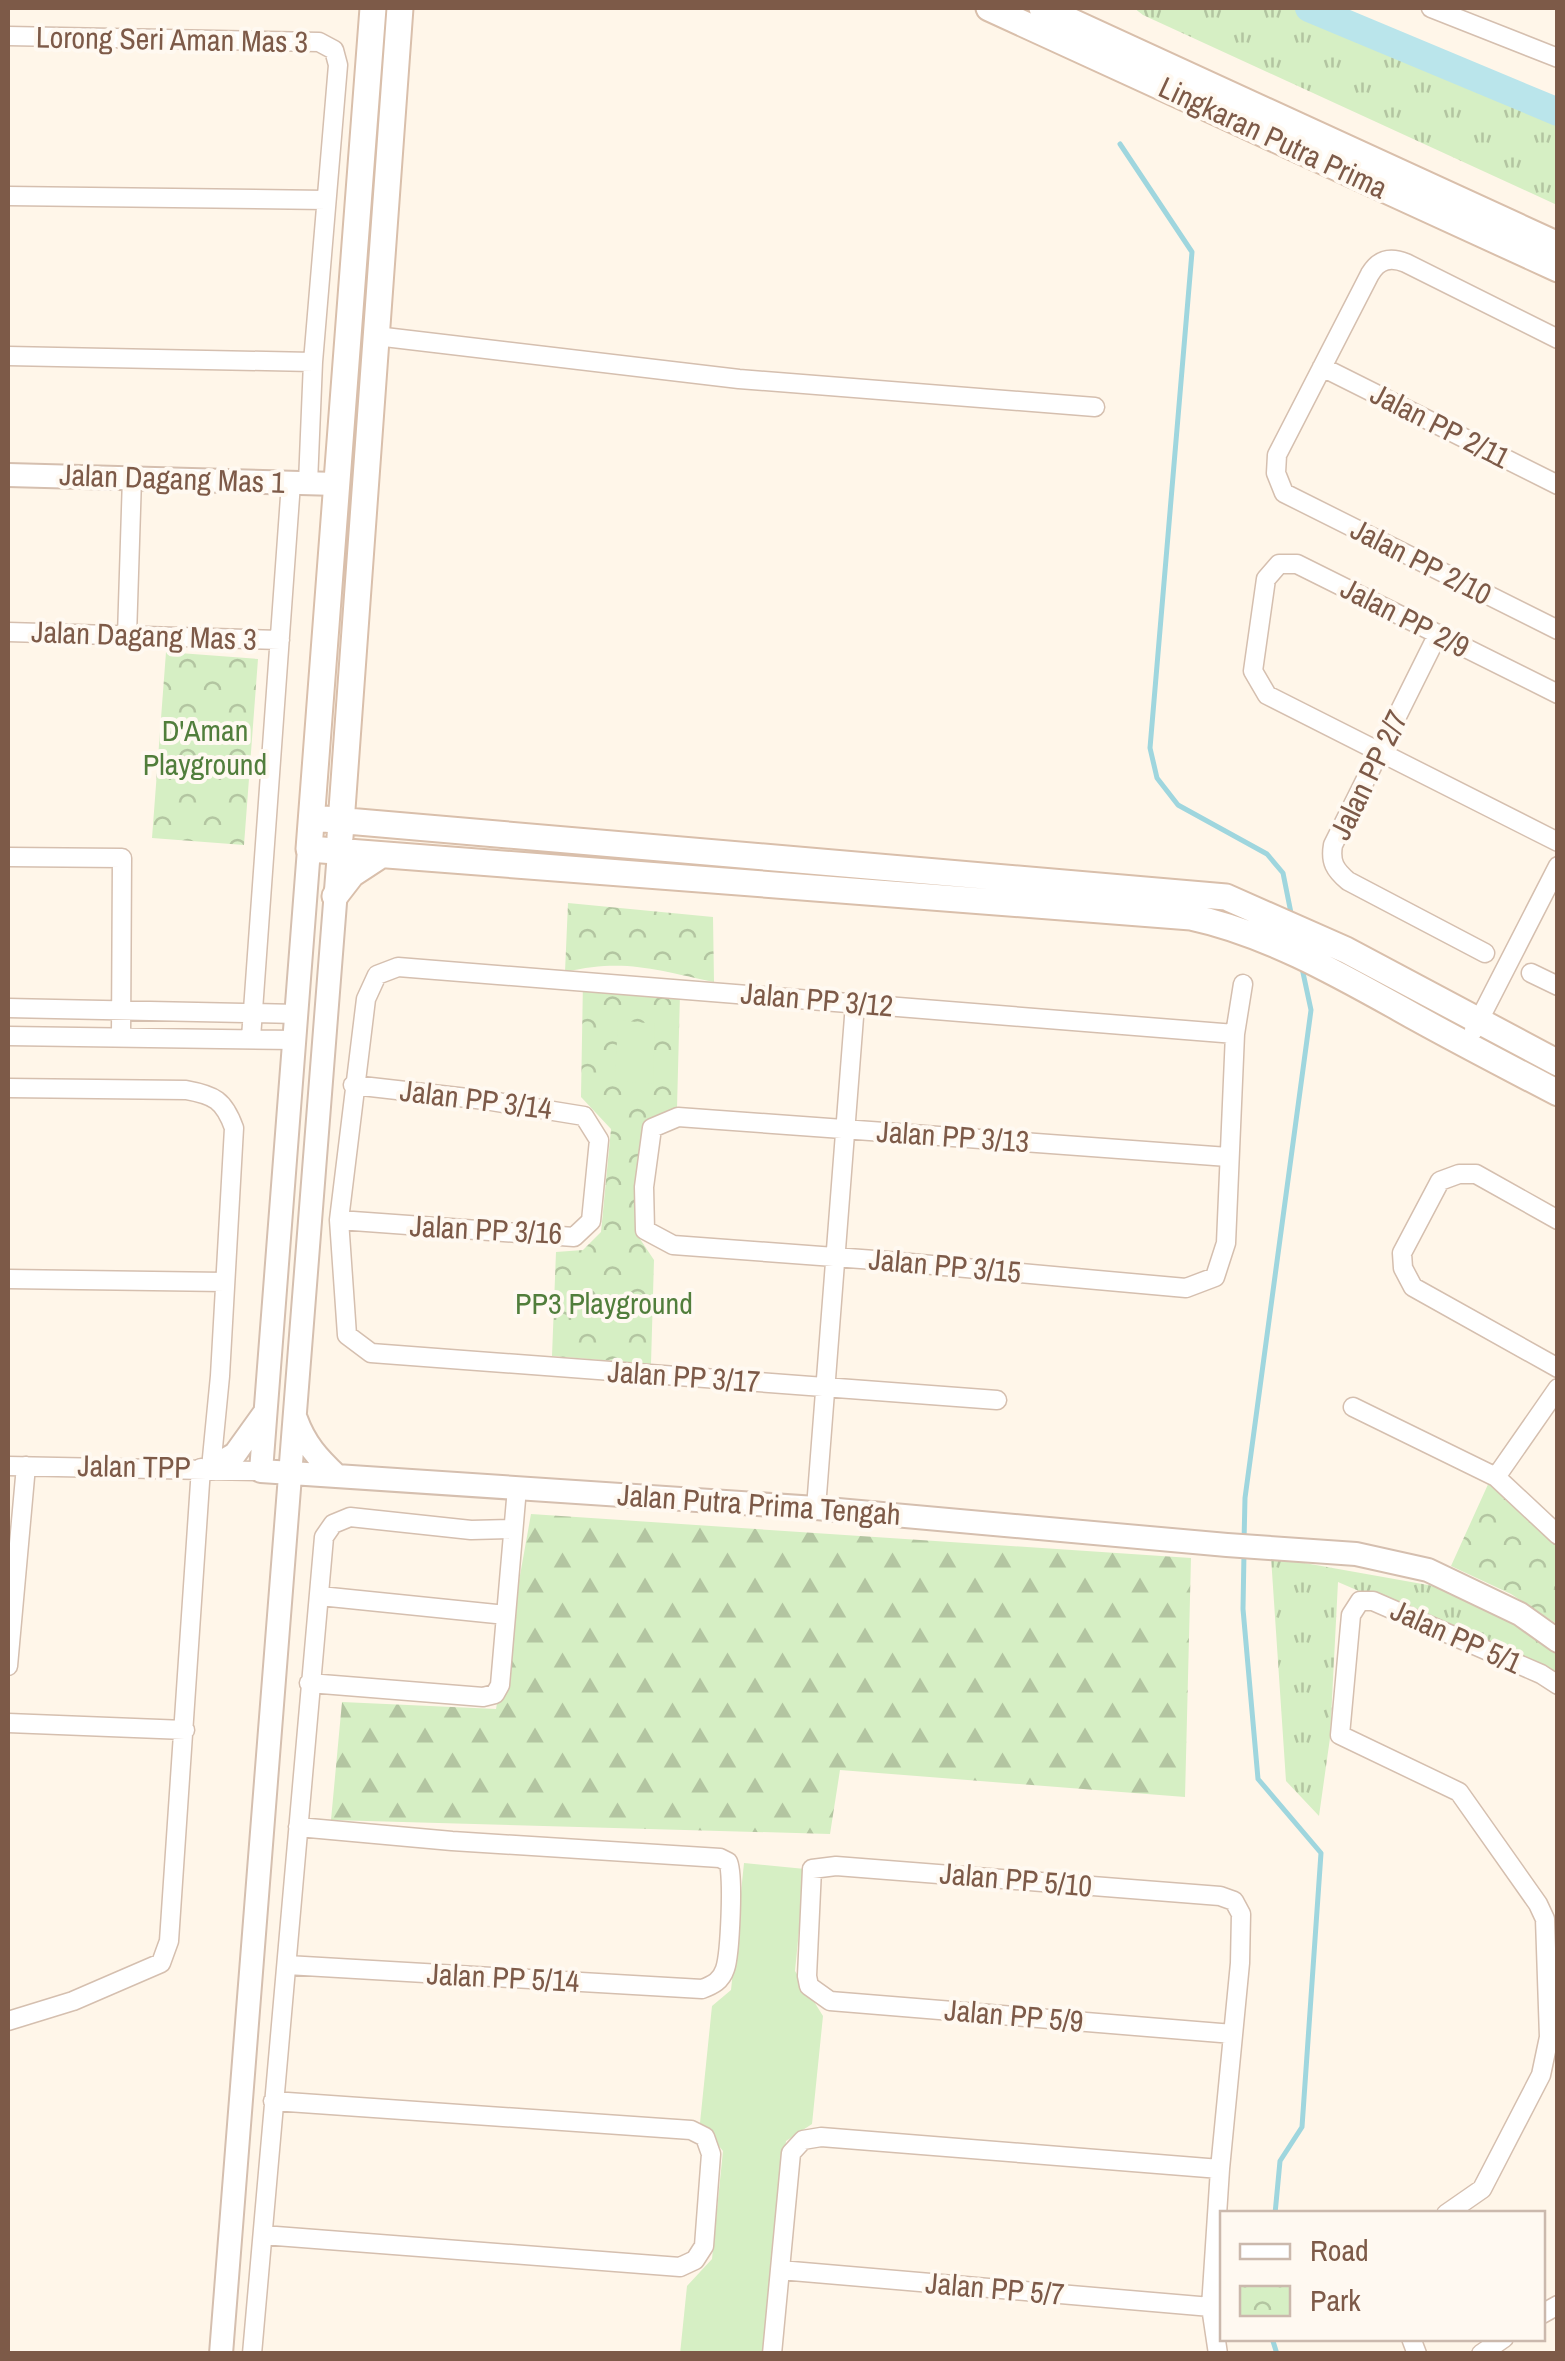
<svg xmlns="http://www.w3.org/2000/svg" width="1565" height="2361" viewBox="0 0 1565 2361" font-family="'Archivo Narrow',sans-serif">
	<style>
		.grass { fill: url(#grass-tufts) }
		.forest { fill: url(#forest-firs) }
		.park { fill: url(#park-crowns) }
		.garden { fill: #d6efc4 }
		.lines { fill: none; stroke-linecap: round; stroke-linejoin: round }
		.stream { stroke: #9fd6de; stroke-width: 5 }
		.river { stroke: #bae5eb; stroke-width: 28 }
		.minor-casing { stroke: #d5bfaf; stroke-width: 21 }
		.tertiary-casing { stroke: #d5bfaf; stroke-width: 26 }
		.secondary-casing { stroke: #d9bfab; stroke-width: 29 }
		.minor { stroke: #fff; stroke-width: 18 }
		.tertiary { stroke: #fff; stroke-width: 22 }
		.secondary { stroke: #fff; stroke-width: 25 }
		.labels { text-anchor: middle; stroke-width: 8; stroke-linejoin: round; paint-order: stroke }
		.street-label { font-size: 30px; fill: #7d5a48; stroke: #fff9f1 }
		.park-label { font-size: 30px; fill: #517e3c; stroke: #fff9f1 }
	</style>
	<defs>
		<pattern id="grass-tufts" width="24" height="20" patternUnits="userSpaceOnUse" patternTransform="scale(2.5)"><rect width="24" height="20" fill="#d6efc4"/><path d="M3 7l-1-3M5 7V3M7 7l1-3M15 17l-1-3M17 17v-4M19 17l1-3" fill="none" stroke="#b3c5a1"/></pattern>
		<pattern id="forest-firs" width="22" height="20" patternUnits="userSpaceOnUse" patternTransform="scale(2.5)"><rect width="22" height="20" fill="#d6efc4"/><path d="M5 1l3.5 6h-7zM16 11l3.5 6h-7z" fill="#b3c5a1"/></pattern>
		<pattern id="park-crowns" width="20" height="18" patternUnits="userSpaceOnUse" patternTransform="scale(2.5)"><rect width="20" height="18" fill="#d6efc4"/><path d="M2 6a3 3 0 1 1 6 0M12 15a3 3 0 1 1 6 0" fill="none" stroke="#b3c5a1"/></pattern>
	</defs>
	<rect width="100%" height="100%" fill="#fff6e9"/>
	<!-- grass -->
	<path class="grass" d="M 1134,8 L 1344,8 L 1557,105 L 1557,205 L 1143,15 Z
		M 1271,1557 L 1456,1590 L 1557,1648 L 1557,1676 L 1338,1582 L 1330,1738 L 1319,1816 L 1286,1781 Z"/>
	<!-- forest -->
	<path class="forest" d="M 531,1514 L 1191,1558 L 1185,1797 L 840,1770 L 830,1834 L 331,1820 L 342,1702 L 496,1709 Z"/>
	<!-- park -->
	<path class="park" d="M 166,652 L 258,659 L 244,845 L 152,838 Z
		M 568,903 L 713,917 L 714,982 C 656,970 625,958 565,972 Z
		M 583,980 L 680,994 L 677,1108 L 649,1125 L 640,1239 L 654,1260 L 651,1364 L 552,1356 L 556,1252 L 583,1250 L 601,1232 L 611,1129 L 581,1097 Z
		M 1490,1480 L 1557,1542 L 1557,1624 L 1511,1594 L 1451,1566 Z"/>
	<!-- garden -->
	<path class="garden" d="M 618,1020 L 655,1024 L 653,1084 L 615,1081 Z
		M 744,1863 L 805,1869 L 795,1971 L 823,2016 L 812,2124 L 786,2141 L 765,2353 L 680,2354 L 687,2286 L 712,2259 L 723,2151 L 700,2123 L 712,2006 L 731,1990 Z"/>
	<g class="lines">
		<!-- stream -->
		<path class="stream" d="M 1120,144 L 1192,252 L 1150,748 L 1157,778 L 1178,805 L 1267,854 L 1283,873 L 1292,918
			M 1244,1542 L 1245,1498 L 1311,1010 L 1302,968
			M 1244,1553 L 1243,1609 L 1258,1779 L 1321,1853 L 1302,2127 L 1280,2161 L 1275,2214
			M 1272,2338 L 1277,2354"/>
		<!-- river -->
		<path class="river" d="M 1309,8 L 1558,112"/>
		<!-- minor casing -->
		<g class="minor-casing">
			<path id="minor" d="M 1431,8 L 1558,58
				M 8,36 L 319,42 L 334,50 L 338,65 L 313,362 L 308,483
				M 8,196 L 326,200
				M 376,336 L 739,379 L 1095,407
				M 1558,339 L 1406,263 C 1391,257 1379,259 1370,274 L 1277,455 L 1276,473 L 1284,493 L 1558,630
				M 8,356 L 313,362
				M 1322,367 L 1558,485
				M 8,632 L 280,640
				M 1438,634 L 1333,845 C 1330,862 1335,870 1348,881 L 1485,953
				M 127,636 L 132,478
				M 1558,694 L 1297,564 L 1279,564 L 1266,579 L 1253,671 L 1267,695 L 1558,842
				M 8,857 L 122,858 L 121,1037
				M 1531,973 L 1558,986
				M 8,1008 L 297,1014
				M 1474,1030 L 1558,866
				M 8,1036 L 295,1040
				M 251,1038 L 291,483
				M 8,1088 L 186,1090 C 214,1095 224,1100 234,1128 L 220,1376 L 211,1468
				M 1228,1157 L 678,1117 L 652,1128 L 644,1187 L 645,1230 L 673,1245 L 888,1261 L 1186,1288 L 1215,1277 L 1226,1243 L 1235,1034 L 1243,984
				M 339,1220 L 574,1237 L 591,1221 L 599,1140 L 584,1116 L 485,1100 L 353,1085
				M 1558,1220 L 1476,1174 L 1459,1174 L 1440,1181 L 1402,1253 L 1403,1268 L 1413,1287 L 1558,1368
				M 8,1279 L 225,1282
				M 997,1400 L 371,1353 L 347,1335 L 339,1220 L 366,999 L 377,975 L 398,967 L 1235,1034
				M 1353,1407 L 1496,1477 L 1558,1535
				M 8,1466 L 261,1471
				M 1496,1477 L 1558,1388
				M 816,1508 L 855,1004
				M 320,1596 L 506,1615
				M 8,1666 L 26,1466
				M 309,1683 L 483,1697 L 495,1694 L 500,1685 L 517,1488
				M 8,1723 L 185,1730
				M 287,1965 L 702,1989 C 713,1985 721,1981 725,1969 C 730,1955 734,1873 728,1862 L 720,1858 L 452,1841 L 298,1827
				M 8,2021 L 73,2001 L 161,1963 L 169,1941 L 201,1468
				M 1446,2214 L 1482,2189 L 1541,2075 L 1549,2037 L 1545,1919 L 1538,1904 L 1459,1792 L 1340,1735 L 1351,1615 L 1360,1601 L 1373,1601 L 1541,1674 L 1558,1685
				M 263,2235 L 680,2267 L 695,2260 L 704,2246 L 711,2154 L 705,2137 L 691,2130 L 273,2101
				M 780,2270 L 1211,2307
				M 1542,2314 L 1558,2305
				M 1411,2338 L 1417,2354
				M 252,2354 L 324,1537 L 333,1524 L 350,1517 L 471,1530 L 513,1529
				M 772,2354 L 791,2153 L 803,2140 L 821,2137 L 1220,2169
				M 1218,2354 L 1211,2307 L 1220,2169 L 1240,1963 L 1241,1914 L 1234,1901 L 1220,1896 L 836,1866 L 812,1869 L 807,1976 L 809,1986 L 830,2001 L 1233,2034
				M 1481,2354 L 1504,2338"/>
		</g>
		<!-- tertiary casing -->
		<g class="tertiary-casing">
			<path id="tertiary" d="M 8,475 L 337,484
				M 309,849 L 261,1471 L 816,1508 L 1227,1545 L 1356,1554 L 1428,1570 L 1520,1614 L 1558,1641
				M 296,1419 C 305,1444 318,1458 337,1476
				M 211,1468 L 235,1454 L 263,1415
				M 221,2354 L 339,852"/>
		</g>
		<!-- secondary casing -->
		<g class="secondary-casing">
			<path id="secondary" d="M 373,8 L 309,849 L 1191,917 C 1270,934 1345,978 1415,1017 C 1462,1043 1510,1068 1558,1093
				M 989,8 L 1558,269
				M 1042,8 L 1558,245
				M 312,818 L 1226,897 L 1346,950 L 1558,1063
				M 340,837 L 400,8
				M 335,896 L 352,874 L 381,855"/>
		</g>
		<!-- minor -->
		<use href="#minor" class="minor"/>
		<!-- tertiary -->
		<use href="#tertiary" class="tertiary"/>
		<!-- secondary -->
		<use href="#secondary" class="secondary"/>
	</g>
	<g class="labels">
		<!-- street labels -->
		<g class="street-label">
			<text transform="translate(172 40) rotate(1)" y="10">Lorong Seri Aman Mas 3</text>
			<text transform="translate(1273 138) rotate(25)" y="10">Lingkaran Putra Prima</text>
			<text transform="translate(1440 426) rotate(27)" y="10">Jalan PP 2/11</text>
			<text transform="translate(172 479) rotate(2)" y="10">Jalan Dagang Mas 1</text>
			<text transform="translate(1421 562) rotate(27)" y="10">Jalan PP 2/10</text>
			<text transform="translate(1405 618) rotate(27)" y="10">Jalan PP 2/9</text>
			<text transform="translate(144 636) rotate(2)" y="10">Jalan Dagang Mas 3</text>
			<text transform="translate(1369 775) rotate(-64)" y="10">Jalan PP 2/7</text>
			<text transform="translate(817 1000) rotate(5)" y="10">Jalan PP 3/12</text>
			<text transform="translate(476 1100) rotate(7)" y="10">Jalan PP 3/14</text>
			<text transform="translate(953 1137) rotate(4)" y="10">Jalan PP 3/13</text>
			<text transform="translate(486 1230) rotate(3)" y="10">Jalan PP 3/16</text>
			<text transform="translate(945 1266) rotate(5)" y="10">Jalan PP 3/15</text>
			<text transform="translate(684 1377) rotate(4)" y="10">Jalan PP 3/17</text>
			<text transform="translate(134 1467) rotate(1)" y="10">Jalan TPP</text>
			<text transform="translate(759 1505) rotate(4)" y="10">Jalan Putra Prima Tengah</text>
			<text transform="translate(1456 1637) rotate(24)" y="10">Jalan PP 5/1</text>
			<text transform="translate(1016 1880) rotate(5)" y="10">Jalan PP 5/10</text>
			<text transform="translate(503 1978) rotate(3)" y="10">Jalan PP 5/14</text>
			<text transform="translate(1014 2016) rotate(5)" y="10">Jalan PP 5/9</text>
			<text transform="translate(995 2289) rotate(5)" y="10">Jalan PP 5/7</text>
		</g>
		<!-- park labels -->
		<g class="park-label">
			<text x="205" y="741">D'Aman<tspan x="205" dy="34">Playground</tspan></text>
			<text x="604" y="1314">PP3 Playground</text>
		</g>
	</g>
	<!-- border -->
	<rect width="1565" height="2361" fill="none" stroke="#7d5a48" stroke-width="20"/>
	<!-- legend -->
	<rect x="1220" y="2211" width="325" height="130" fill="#fff9f1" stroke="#cbb9ad" stroke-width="2.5"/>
	<rect x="1240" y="2244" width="50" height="15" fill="#ffffff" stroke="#cbb9ad" stroke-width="2.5"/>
	<text x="1310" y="2261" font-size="30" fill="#7d5a48">Road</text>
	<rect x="1240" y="2286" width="50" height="30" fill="url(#park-crowns)" stroke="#cbb9ad" stroke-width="2.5"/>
	<text x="1310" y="2311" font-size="30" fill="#7d5a48">Park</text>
</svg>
